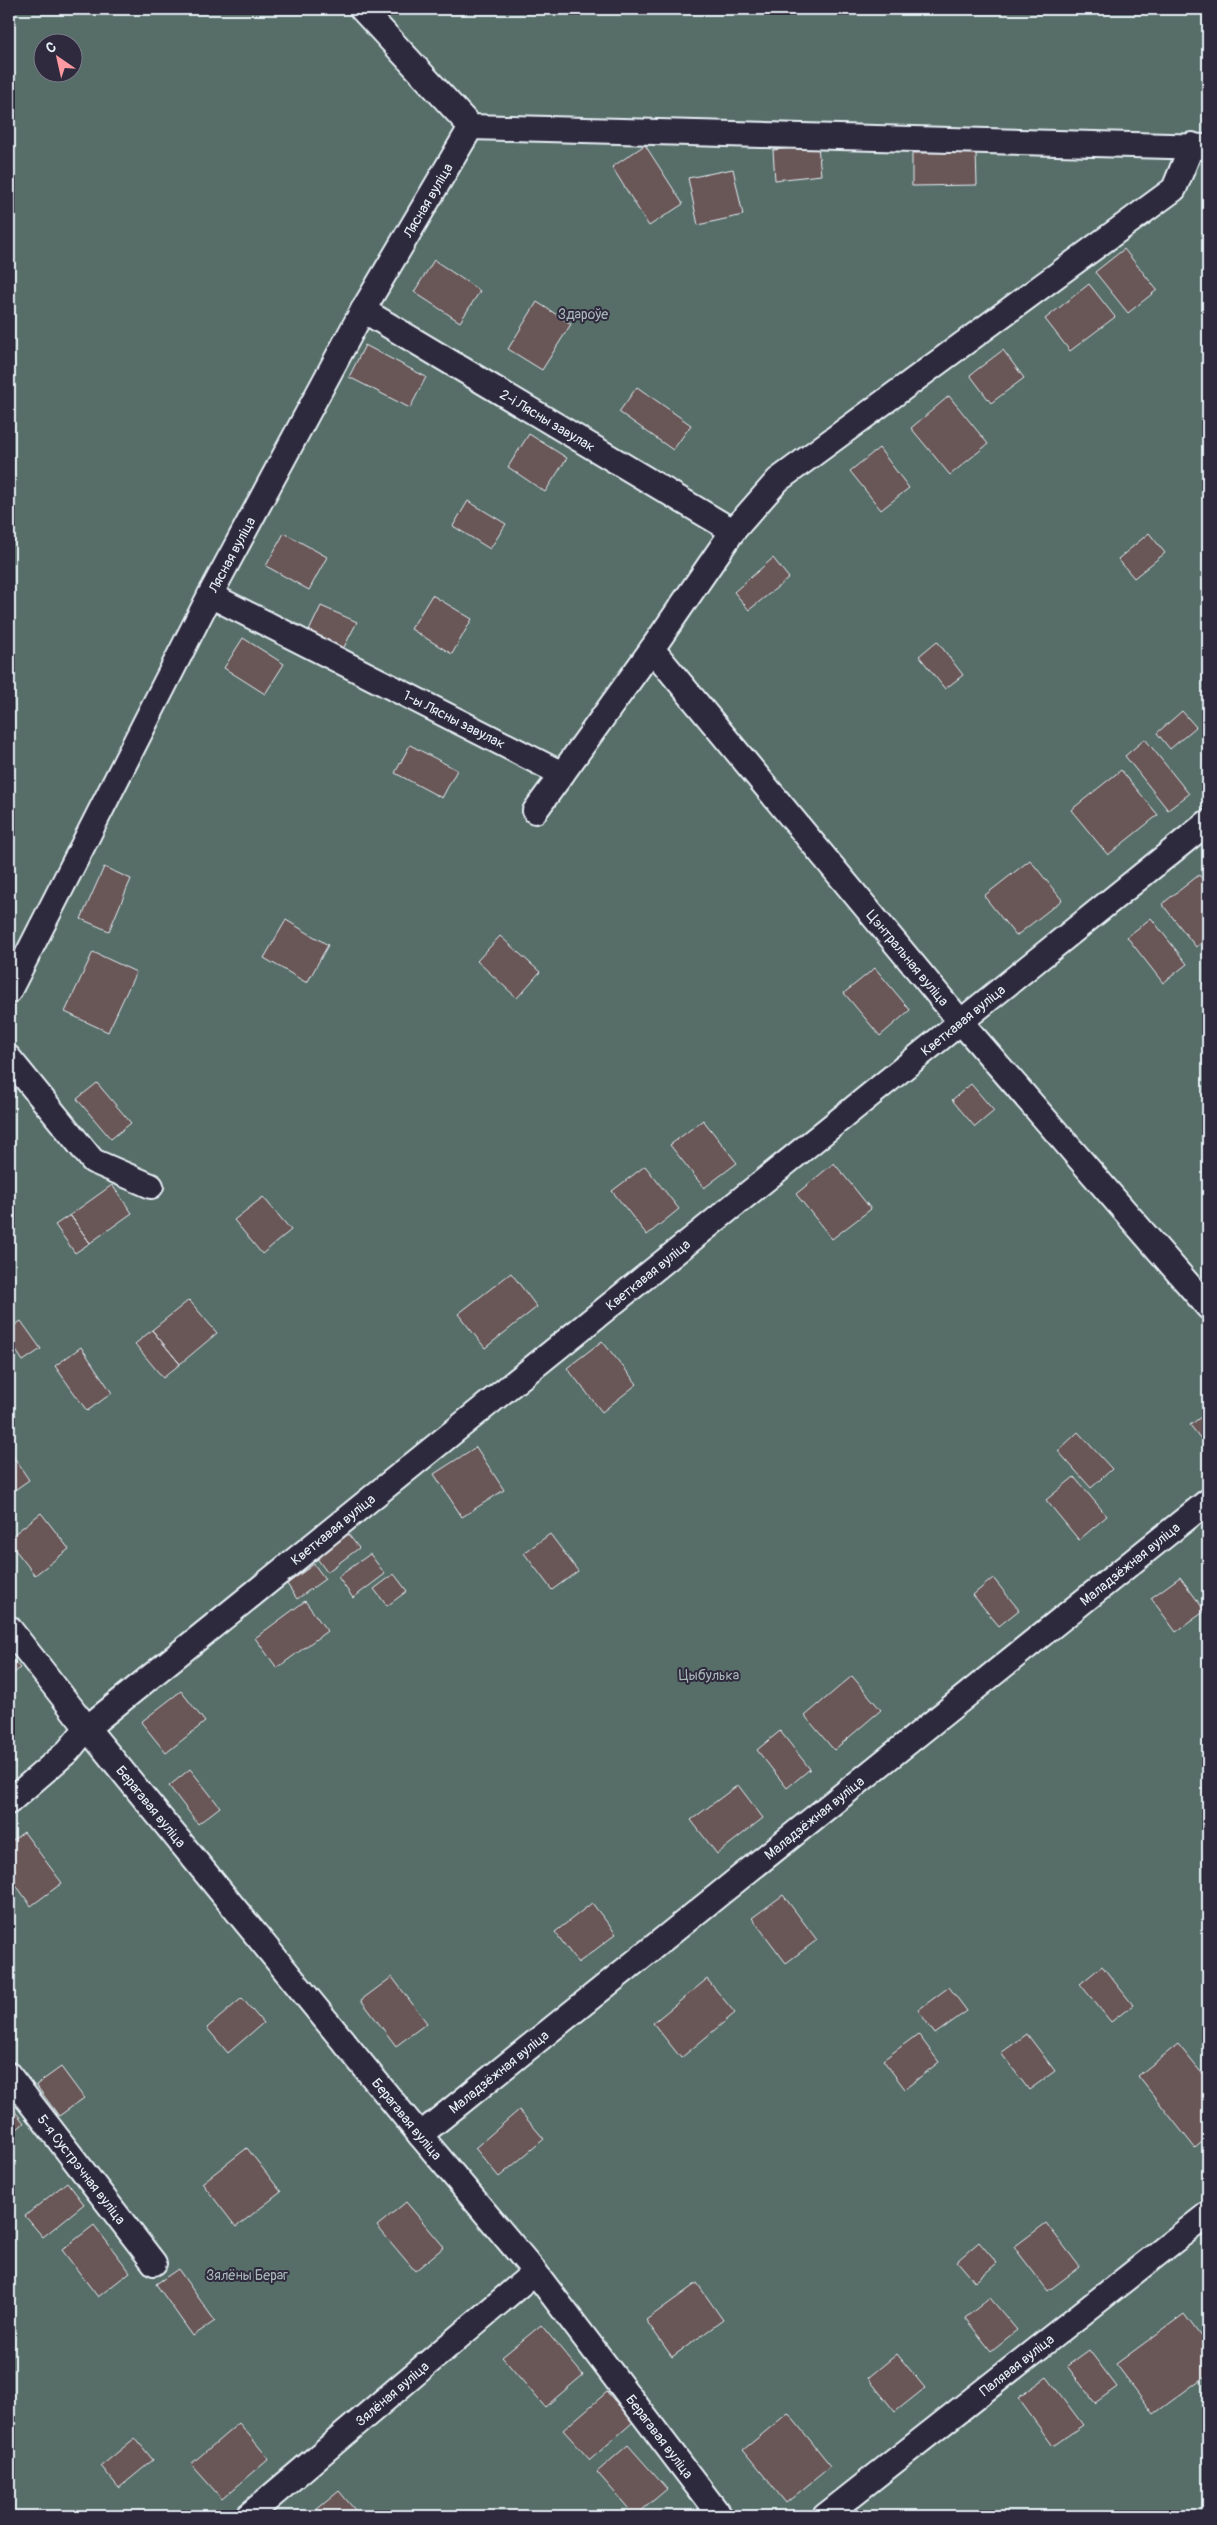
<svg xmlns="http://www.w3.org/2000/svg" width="1217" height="2525" viewBox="0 0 1217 2525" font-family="Pangolin,sans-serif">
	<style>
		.green { fill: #576d67; stroke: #a0afb0; fill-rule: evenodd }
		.building { fill: #695657; stroke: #e8f1f8 }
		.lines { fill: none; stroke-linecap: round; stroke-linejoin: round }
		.lane-casing { stroke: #e8f1f8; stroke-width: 28 }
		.lane { stroke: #2f2a3d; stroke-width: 24 }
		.labels { text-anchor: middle; stroke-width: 4; stroke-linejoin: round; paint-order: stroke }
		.street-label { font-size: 14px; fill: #e8f1f8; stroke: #2f2a3d }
		.park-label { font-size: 14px; fill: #a7b6b7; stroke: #2f2a3d }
	</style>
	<rect width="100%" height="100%" fill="#3b3342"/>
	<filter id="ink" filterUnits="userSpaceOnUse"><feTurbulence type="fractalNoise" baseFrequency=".02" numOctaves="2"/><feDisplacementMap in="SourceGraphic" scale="10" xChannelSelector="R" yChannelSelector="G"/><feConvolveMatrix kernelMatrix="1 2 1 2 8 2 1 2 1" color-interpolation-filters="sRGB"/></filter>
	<g filter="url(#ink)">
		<!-- green -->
		<path class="green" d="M 9,9 L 1208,9 L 1208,2516 L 9,2516 ZM 42,42 L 72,42 L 72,72 L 42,72 Z"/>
		<!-- building -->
		<path class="building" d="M 645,145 L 683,204 L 649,226 L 612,167 Z
			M 818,146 L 821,175 L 775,180 L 773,150 Z
			M 976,152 L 977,185 L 912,186 L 912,153 Z
			M 733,169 L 743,215 L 698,225 L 688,178 Z
			M 1124,249 L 1157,290 L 1128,313 L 1095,272 Z
			M 434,260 L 480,291 L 460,322 L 414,292 Z
			M 1089,284 L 1115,317 L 1070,351 L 1045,319 Z
			M 537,302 L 571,324 L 542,370 L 508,349 Z
			M 365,345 L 426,377 L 410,408 L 349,377 Z
			M 1003,350 L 1024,378 L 991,403 L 970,375 Z
			M 637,387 L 691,425 L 673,450 L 619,412 Z
			M 949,396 L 988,444 L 950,475 L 911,428 Z
			M 529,434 L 567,458 L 545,492 L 508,467 Z
			M 879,448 L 909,488 L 881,510 L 850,471 Z
			M 468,501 L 506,524 L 490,549 L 453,526 Z
			M 284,533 L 327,557 L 309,590 L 266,566 Z
			M 1149,533 L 1165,553 L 1134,578 L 1118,559 Z
			M 773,558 L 789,578 L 749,610 L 734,592 Z
			M 432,595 L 472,619 L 452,654 L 411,629 Z
			M 321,606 L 357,622 L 343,649 L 308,633 Z
			M 243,638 L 284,664 L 265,694 L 224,668 Z
			M 937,641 L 963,675 L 945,689 L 919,656 Z
			M 1182,711 L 1196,727 L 1170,749 L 1157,733 Z
			M 1145,739 L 1189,794 L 1168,810 L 1125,756 Z
			M 410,745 L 457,770 L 442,798 L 395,773 Z
			M 1121,770 L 1158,815 L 1108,855 L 1071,810 Z
			M 1030,860 L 1062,900 L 1016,936 L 984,896 Z
			M 104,867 L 131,879 L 109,931 L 81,919 Z
			M 1199,875 L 1208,886 L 1208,938 L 1196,947 L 1162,904 Z
			M 1151,918 L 1187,964 L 1163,983 L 1127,937 Z
			M 286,920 L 328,945 L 307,983 L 264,958 Z
			M 500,936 L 540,972 L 517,998 L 477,961 Z
			M 93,952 L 136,972 L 108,1032 L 65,1012 Z
			M 875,968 L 910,1010 L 880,1036 L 844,993 Z
			M 97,1083 L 131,1123 L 111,1139 L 77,1099 Z
			M 971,1084 L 994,1111 L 975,1127 L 952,1100 Z
			M 703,1120 L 737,1163 L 704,1188 L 670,1145 Z
			M 834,1163 L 871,1209 L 832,1239 L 796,1194 Z
			M 645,1166 L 679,1209 L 647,1235 L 612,1191 Z
			M 112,1185 L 132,1213 L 90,1243 L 70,1215 Z
			M 263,1197 L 291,1230 L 262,1254 L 234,1220 Z
			M 70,1215 L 90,1243 L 75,1253 L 55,1225 Z
			M 511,1273 L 537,1307 L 485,1348 L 458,1314 Z
			M 189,1300 L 217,1333 L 180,1364 L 152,1330 Z
			M 21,1321 L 41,1349 L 23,1361 L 9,1340 L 9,1329 Z
			M 152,1330 L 180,1364 L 163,1378 L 135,1344 Z
			M 602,1341 L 637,1384 L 602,1412 L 567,1368 Z
			M 81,1347 L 112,1393 L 87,1411 L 55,1366 Z
			M 1208,1412 L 1208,1442 L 1205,1444 L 1190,1425 Z
			M 1078,1432 L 1112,1469 L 1091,1488 L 1058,1451 Z
			M 476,1447 L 504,1490 L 462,1517 L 434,1474 Z
			M 9,1450 L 29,1480 L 9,1494 Z
			M 1074,1477 L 1107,1516 L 1079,1540 L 1046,1500 Z
			M 41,1513 L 69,1549 L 35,1575 L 9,1542 L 9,1538 Z
			M 348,1534 L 359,1548 L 327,1572 L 316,1557 Z
			M 550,1534 L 578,1571 L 552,1590 L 524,1553 Z
			M 370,1554 L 385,1574 L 353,1598 L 338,1577 Z
			M 314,1564 L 325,1579 L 297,1599 L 287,1584 Z
			M 394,1574 L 407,1591 L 387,1606 L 374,1589 Z
			M 1180,1577 L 1205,1611 L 1176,1632 L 1151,1598 Z
			M 993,1578 L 1019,1610 L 999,1626 L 973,1595 Z
			M 305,1601 L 327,1631 L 277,1668 L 255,1638 Z
			M 9,1655 L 20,1668 L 9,1677 Z
			M 852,1676 L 881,1710 L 834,1750 L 805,1716 Z
			M 181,1691 L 205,1722 L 166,1753 L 141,1722 Z
			M 780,1731 L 810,1769 L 787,1788 L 757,1750 Z
			M 190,1769 L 220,1807 L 198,1824 L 169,1786 Z
			M 738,1785 L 763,1818 L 717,1854 L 691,1820 Z
			M 24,1832 L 62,1883 L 31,1906 L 9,1875 L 9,1843 Z
			M 783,1895 L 817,1940 L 786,1963 L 752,1918 Z
			M 592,1903 L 616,1934 L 578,1963 L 555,1932 Z
			M 1102,1966 L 1133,2005 L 1111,2022 L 1080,1984 Z
			M 392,1977 L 427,2023 L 396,2046 L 361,2000 Z
			M 707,1979 L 735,2013 L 681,2058 L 653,2023 Z
			M 949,1987 L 967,2011 L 935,2034 L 918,2010 Z
			M 242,1998 L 263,2023 L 228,2053 L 207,2028 Z
			M 918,2034 L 939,2062 L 905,2089 L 883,2060 Z
			M 1027,2034 L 1055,2071 L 1029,2090 L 1001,2053 Z
			M 1178,2044 L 1208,2081 L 1208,2137 L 1195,2148 L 1138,2076 Z
			M 61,2067 L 84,2098 L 59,2116 L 36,2085 Z
			M 9,2104 L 24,2123 L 9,2136 Z
			M 519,2110 L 544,2139 L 499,2177 L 475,2148 Z
			M 247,2148 L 281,2192 L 236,2227 L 202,2183 Z
			M 67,2182 L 84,2204 L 43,2237 L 25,2216 Z
			M 406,2202 L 444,2247 L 415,2271 L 377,2226 Z
			M 1046,2223 L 1080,2267 L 1048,2291 L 1014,2247 Z
			M 94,2225 L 130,2272 L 98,2297 L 62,2250 Z
			M 979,2242 L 997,2263 L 975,2282 L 957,2261 Z
			M 178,2269 L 215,2321 L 193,2336 L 156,2284 Z
			M 697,2283 L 723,2320 L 672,2357 L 646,2320 Z
			M 990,2298 L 1017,2330 L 991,2351 L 965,2318 Z
			M 1184,2314 L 1208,2346 L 1208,2374 L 1154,2414 L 1116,2364 Z
			M 541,2325 L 583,2375 L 545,2407 L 502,2357 Z
			M 1089,2350 L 1117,2387 L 1095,2403 L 1067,2366 Z
			M 897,2354 L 925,2388 L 895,2412 L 868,2378 Z
			M 1047,2377 L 1083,2425 L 1053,2446 L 1018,2398 Z
			M 607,2392 L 633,2422 L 590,2460 L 563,2430 Z
			M 788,2413 L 831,2466 L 786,2503 L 743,2450 Z
			M 239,2423 L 269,2459 L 222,2499 L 191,2464 Z
			M 135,2438 L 153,2460 L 119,2488 L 101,2466 Z
			M 628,2445 L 667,2489 L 635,2516 L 597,2472 Z
			M 339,2491 L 360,2516 L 309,2516 Z"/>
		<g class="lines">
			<!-- lane casing -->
			<g class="lane-casing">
				<g id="lane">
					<path d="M 362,9 L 471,127 L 1207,147"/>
					<path id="s1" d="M 363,310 L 733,531"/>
					<path id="s2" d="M 210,595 L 562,774 L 652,649 L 733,531 L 778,480 L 1174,189 L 1192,145"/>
					<path id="s3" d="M 652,649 L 960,1021 L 1208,1307"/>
					<path d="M 535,811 L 562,774"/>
					<path id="s4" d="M 9,991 L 210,595 L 363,310 L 471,127"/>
					<path d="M 9,1058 L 93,1161 L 151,1186"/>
					<path id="s5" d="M 9,1628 L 87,1728 L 420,2135 L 535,2272 L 720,2516"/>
					<path id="s6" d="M 9,1802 L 68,1751 L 87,1728 L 1208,822"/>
					<path id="s7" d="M 9,2075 L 154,2263"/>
					<path id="s8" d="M 420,2135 L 1208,1501"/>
					<path id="s9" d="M 248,2516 L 535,2272"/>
					<path id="s10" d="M 825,2516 L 1208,2214"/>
				</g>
			</g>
			<!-- lane -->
			<use href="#lane" class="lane"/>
		</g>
	</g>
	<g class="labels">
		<!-- street labels -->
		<g class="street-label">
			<text dy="5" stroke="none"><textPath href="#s4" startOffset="895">Лясная вуліца</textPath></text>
			<text dy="5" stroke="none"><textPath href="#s1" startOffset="215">2-і Лясны завулак</textPath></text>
			<text dy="5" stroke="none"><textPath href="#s4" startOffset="490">Лясная вуліца</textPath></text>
			<text dy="5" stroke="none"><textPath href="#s2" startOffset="274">1-ы Лясны завулак</textPath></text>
			<text dy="5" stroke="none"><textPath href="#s3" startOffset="401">Цэнтральная вуліца</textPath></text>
			<text dy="5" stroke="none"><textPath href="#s6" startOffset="1234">Кветкавая вуліца</textPath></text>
			<text dy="5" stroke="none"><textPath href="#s6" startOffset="829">Кветкавая вуліца</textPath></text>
			<text dy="5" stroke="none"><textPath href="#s6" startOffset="424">Кветкавая вуліца</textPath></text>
			<text dy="5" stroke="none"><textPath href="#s8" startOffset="911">Маладзёжная вуліца</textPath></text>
			<text dy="5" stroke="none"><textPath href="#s5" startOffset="228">Берагавая вуліца</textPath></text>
			<text dy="5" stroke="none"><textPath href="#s8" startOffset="506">Маладзёжная вуліца</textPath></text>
			<text dy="5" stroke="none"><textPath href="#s8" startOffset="101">Маладзёжная вуліца</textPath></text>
			<text dy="5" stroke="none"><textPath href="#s5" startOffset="632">Берагавая вуліца</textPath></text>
			<text dy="5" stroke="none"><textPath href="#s7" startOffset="119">5-я Сустрэчная вуліца</textPath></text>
			<text dy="5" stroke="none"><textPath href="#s10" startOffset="244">Палявая вуліца</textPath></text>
			<text dy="5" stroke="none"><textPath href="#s9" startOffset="189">Зялёная вуліца</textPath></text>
			<text dy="5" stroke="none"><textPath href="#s5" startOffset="1038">Берагавая вуліца</textPath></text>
		</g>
		<!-- park labels -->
		<g class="park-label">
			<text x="583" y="319">Здароўе</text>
			<text x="709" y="1680">Цыбулька</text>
			<text x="247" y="2280">Зялёны Бераг</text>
		</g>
	</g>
	<!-- margin -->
	<rect width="1217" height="2525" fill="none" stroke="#2f2a3d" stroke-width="30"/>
	<rect x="15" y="15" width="1187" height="2495" fill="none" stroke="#e8f1f8" stroke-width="2" filter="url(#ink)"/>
	<!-- north arrow -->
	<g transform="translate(58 58) rotate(326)"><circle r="24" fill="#2f2a3d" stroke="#797a88"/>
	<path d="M0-4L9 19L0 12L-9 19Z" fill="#ff9aa2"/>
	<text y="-8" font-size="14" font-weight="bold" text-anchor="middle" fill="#e8f1f8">С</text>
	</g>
</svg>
